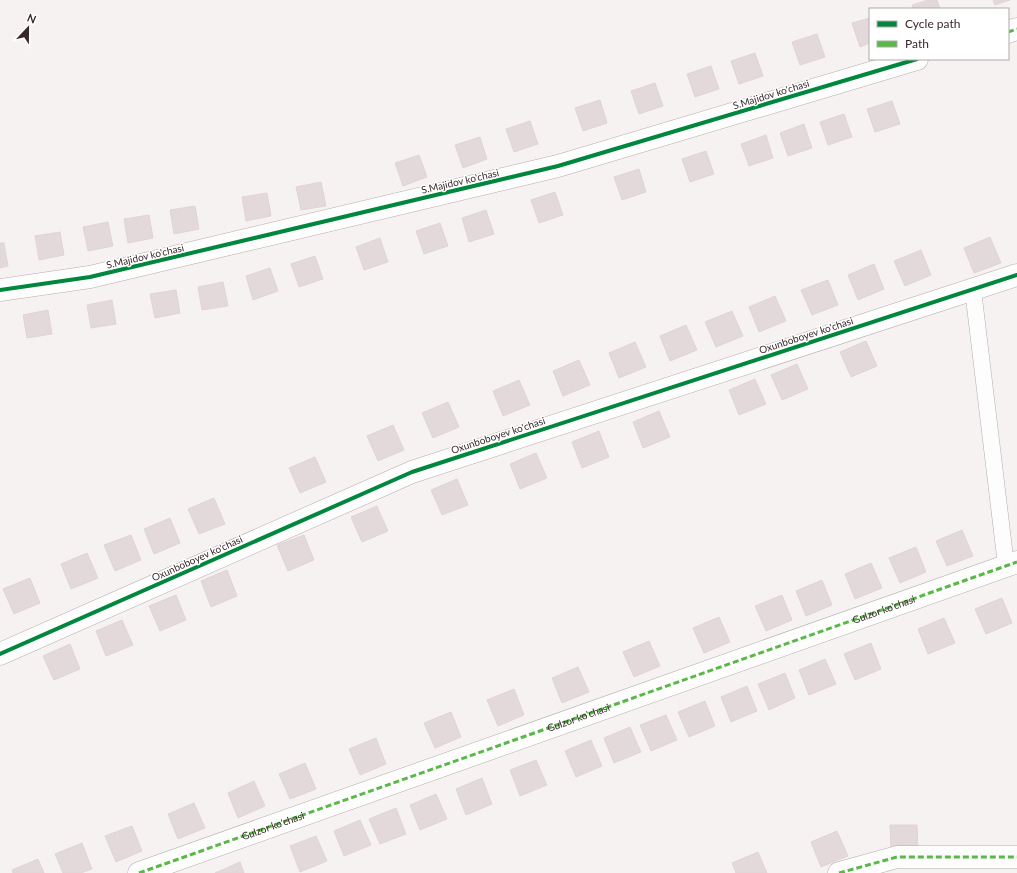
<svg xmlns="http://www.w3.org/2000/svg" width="1017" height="873" viewBox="0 0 1017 873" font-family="Lato,sans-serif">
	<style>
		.building { fill: #e4d9da; stroke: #e0d5d6 }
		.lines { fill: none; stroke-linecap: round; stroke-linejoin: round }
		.lane-casing { stroke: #b6acad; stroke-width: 17 }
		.street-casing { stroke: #b6acad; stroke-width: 23 }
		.lane { stroke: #fefdfd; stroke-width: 16 }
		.street { stroke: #fefdfd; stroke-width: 22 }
		.quiet { stroke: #58b947; stroke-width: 3; stroke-dasharray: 6 3; stroke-linecap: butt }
		.cycleway-casing { stroke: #fff; stroke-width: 6 }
		.cycleway { stroke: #00873e; stroke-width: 4 }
		.labels { text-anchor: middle; stroke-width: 3; stroke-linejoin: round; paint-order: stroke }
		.street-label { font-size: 10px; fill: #372729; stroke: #fff }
	</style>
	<rect width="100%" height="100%" fill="#f7f2f2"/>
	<!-- building -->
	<path class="building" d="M 928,0 L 937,0 L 940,9 L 913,9 L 912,5 Z
		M 993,0 L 1010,0 L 995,5 Z
		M 870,18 L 870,43 L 860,47 L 852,23 Z
		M 817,34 L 825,57 L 800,65 L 792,42 Z
		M 755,53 L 763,76 L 739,84 L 731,61 Z
		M 711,66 L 719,89 L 695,97 L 687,74 Z
		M 655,83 L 663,106 L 639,114 L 631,91 Z
		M 600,100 L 607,123 L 583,131 L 575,108 Z
		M 892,101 L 900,124 L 875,132 L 867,109 Z
		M 844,114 L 852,137 L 828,145 L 820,122 Z
		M 530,121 L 538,144 L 514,152 L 506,129 Z
		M 804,124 L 812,148 L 788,156 L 780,133 Z
		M 766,135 L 773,158 L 749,166 L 741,144 Z
		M 480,137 L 487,159 L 463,168 L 455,145 Z
		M 706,151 L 714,174 L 690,182 L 682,159 Z
		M 419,155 L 427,177 L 403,186 L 395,163 Z
		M 639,169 L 646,192 L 622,200 L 614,177 Z
		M 321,182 L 326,206 L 301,210 L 296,187 Z
		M 555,192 L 563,215 L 539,223 L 531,200 Z
		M 267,193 L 271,216 L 246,221 L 242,197 Z
		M 195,206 L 199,229 L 174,234 L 170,210 Z
		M 486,210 L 494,234 L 469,242 L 462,218 Z
		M 149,215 L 153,238 L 128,243 L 124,219 Z
		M 108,222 L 113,246 L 88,251 L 83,227 Z
		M 440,223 L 448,246 L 424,254 L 416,231 Z
		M 60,232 L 64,255 L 39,260 L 35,236 Z
		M 990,237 L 1001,263 L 974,273 L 964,248 Z
		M 380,238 L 388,262 L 364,270 L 356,247 Z
		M 0,243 L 4,243 L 8,266 L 0,268 Z
		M 921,250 L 931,275 L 905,286 L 894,261 Z
		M 315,256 L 323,279 L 299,287 L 291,264 Z
		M 874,264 L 884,289 L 858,300 L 848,275 Z
		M 270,268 L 278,291 L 253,300 L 246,276 Z
		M 828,280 L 838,305 L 812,315 L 801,290 Z
		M 223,282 L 228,306 L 202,310 L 198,287 Z
		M 176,290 L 180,313 L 155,318 L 150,294 Z
		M 775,296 L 786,321 L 759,332 L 749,307 Z
		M 112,300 L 116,324 L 91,328 L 87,305 Z
		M 48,310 L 52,334 L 27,338 L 23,315 Z
		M 732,311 L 743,336 L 716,347 L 705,322 Z
		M 686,325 L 697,350 L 670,361 L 660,336 Z
		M 866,341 L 877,366 L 851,377 L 840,352 Z
		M 635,342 L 646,367 L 619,378 L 609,353 Z
		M 579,360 L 590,385 L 563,396 L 553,371 Z
		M 797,364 L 808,389 L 782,400 L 771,375 Z
		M 755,379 L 766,404 L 739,415 L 729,390 Z
		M 519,380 L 530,405 L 503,416 L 493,391 Z
		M 448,402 L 459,427 L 433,438 L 422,413 Z
		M 659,411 L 670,437 L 643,448 L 633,422 Z
		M 393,425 L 404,450 L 378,461 L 367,436 Z
		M 599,431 L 609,457 L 582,468 L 572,442 Z
		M 536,453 L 547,478 L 520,489 L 510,464 Z
		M 315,457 L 326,482 L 300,493 L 289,468 Z
		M 457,479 L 468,505 L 442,515 L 431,490 Z
		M 214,498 L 225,524 L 199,534 L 188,509 Z
		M 377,506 L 388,531 L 362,542 L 351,517 Z
		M 170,518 L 180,543 L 154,554 L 144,529 Z
		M 962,530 L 973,556 L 947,566 L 936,541 Z
		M 131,535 L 141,560 L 115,571 L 104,545 Z
		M 304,535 L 314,560 L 288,571 L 277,545 Z
		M 916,547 L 926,572 L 900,583 L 889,558 Z
		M 87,553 L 98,578 L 71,589 L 61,564 Z
		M 871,563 L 882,588 L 855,599 L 845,574 Z
		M 227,570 L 237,596 L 211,607 L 201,581 Z
		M 30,578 L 40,603 L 14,614 L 3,589 Z
		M 822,580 L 832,605 L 806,616 L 796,591 Z
		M 176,595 L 186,620 L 160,631 L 149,606 Z
		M 782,595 L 792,620 L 766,631 L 755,606 Z
		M 1002,598 L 1012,623 L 986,634 L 975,609 Z
		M 719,617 L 730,642 L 704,653 L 693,628 Z
		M 944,618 L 955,643 L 928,654 L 918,629 Z
		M 122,620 L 133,645 L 106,656 L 96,631 Z
		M 649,641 L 660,666 L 634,677 L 623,652 Z
		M 871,643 L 881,669 L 855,680 L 844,654 Z
		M 70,644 L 80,669 L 54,680 L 43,656 Z
		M 825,659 L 836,684 L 809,695 L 799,670 Z
		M 578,667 L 589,692 L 562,703 L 552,678 Z
		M 785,673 L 795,698 L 769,710 L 758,684 Z
		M 747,686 L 757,711 L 731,722 L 721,697 Z
		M 514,689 L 524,715 L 498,726 L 487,700 Z
		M 705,701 L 715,726 L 689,737 L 678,712 Z
		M 451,712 L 461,737 L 435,748 L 424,723 Z
		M 666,715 L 677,740 L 651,751 L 640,725 Z
		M 630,727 L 641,752 L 614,763 L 604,738 Z
		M 376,738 L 386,764 L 360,775 L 349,749 Z
		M 591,740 L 602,766 L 576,777 L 565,751 Z
		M 536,760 L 547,785 L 520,796 L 510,770 Z
		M 305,763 L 316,789 L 290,799 L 279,774 Z
		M 482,778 L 492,804 L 466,815 L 456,789 Z
		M 254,781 L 265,806 L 238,818 L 228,793 Z
		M 436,794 L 447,819 L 420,830 L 410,805 Z
		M 194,803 L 205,828 L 178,839 L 168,814 Z
		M 396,808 L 406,834 L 380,844 L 369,819 Z
		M 360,820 L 371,845 L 344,856 L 334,831 Z
		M 890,825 L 917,825 L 918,850 L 891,851 Z
		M 132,826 L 142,851 L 116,862 L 105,836 Z
		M 837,831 L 848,856 L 821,867 L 811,842 Z
		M 316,836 L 327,861 L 300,872 L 290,846 Z
		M 82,843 L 92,869 L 81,873 L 63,873 L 55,854 Z
		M 758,852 L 767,873 L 736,873 L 732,863 Z
		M 38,859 L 44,873 L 13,873 L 12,870 Z
		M 240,862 L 244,873 L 215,873 Z"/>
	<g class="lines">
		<!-- lane casing -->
		<g class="lane-casing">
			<path id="lane" d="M 973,290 L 1006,565"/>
		</g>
		<!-- street casing -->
		<g class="street-casing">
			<g id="street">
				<path d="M 1008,32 L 1017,29"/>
				<path d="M 0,290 L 90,277 L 558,166 L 917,59"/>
				<path d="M 0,654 L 412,472 L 1017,275"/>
				<path id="s1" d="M 139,873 L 1017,562"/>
				<path d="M 839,873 L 897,857 L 1017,857"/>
			</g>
		</g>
		<!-- lane -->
		<use href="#lane" class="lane"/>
		<!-- street -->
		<use href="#street" class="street"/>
		<!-- quiet -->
		<path class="quiet" d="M 1008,32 L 1017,29
			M 139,873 L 1017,562
			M 839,873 L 897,857 L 1017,857"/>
		<!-- cycleway casing -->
		<g class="cycleway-casing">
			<path id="cycleway" d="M 0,290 L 90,277 L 558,166 L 917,59
				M 0,654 L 412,472 L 1017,275"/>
		</g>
		<!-- cycleway -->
		<use href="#cycleway" class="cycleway"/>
	</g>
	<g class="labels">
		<!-- street labels -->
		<g class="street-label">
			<text transform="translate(771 94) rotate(-17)" y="4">S.Majidov ko'chasi</text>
			<text transform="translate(460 181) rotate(-13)" y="4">S.Majidov ko'chasi</text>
			<text transform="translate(145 256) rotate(-13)" y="4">S.Majidov ko'chasi</text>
			<text transform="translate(806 335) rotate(-18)" y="4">Oxunboboyev ko'chasi</text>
			<text transform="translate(498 435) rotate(-18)" y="4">Oxunboboyev ko'chasi</text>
			<text transform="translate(197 558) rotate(-24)" y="4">Oxunboboyev ko'chasi</text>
			<text dy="4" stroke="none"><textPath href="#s1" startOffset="790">Gulzor ko'chasi</textPath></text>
			<text dy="4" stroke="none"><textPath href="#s1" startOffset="466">Gulzor ko'chasi</textPath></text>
			<text dy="4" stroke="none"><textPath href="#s1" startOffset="142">Gulzor ko'chasi</textPath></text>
		</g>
	</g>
	<!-- legend -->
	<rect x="869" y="8" width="140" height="52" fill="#ffffff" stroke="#afa9a9"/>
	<rect x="877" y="21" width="20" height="6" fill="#00873e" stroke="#afa9a9"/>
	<text x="905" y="28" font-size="12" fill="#372729">Cycle path</text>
	<rect x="877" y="41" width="20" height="6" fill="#58b947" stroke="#afa9a9"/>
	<text x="905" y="48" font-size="12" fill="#372729">Path</text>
	<!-- north arrow -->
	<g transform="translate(28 28) rotate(22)" stroke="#ffffff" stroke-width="3" paint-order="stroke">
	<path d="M0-3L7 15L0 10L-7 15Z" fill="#372729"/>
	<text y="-6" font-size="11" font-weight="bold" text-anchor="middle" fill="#372729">N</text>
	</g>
</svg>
